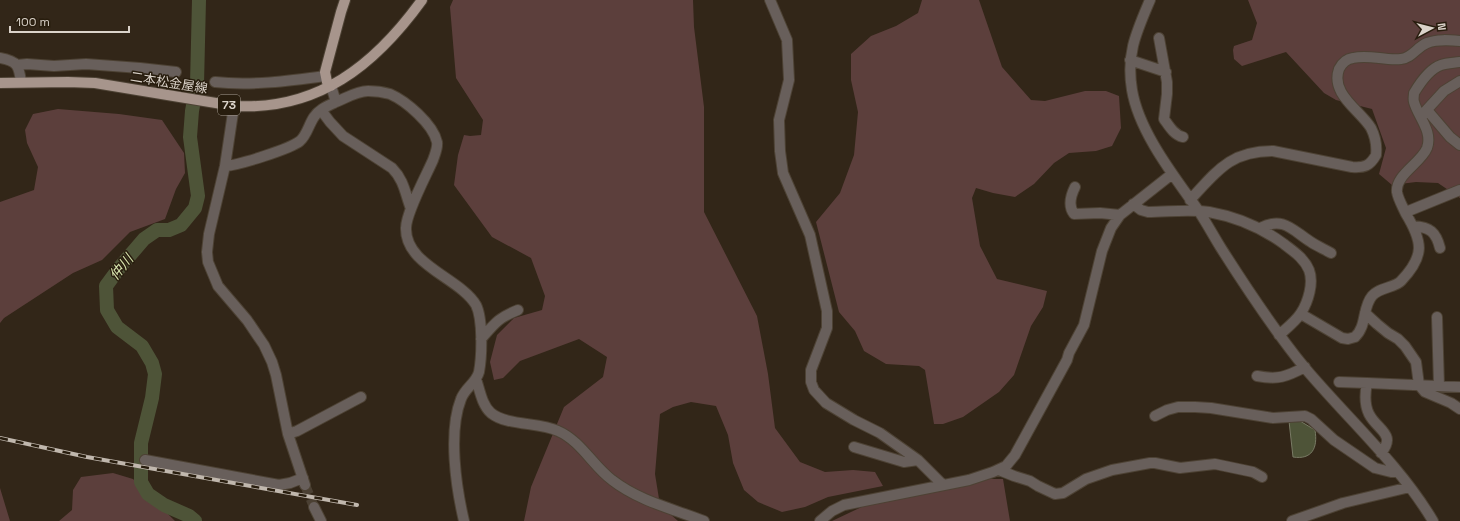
<svg xmlns="http://www.w3.org/2000/svg" width="1460" height="521" viewBox="0 0 1460 521" font-family="'Space Grotesk','Noto Sans JP',sans-serif">
	<style>
		.green { fill: #5c3f3c }
		.water { fill: #4e5438; stroke: #787a64 }
		.lines { fill: none; stroke-linecap: round; stroke-linejoin: round }
		.river { stroke: #4e5438; stroke-width: 14 }
		.minor-tunnel { stroke: #4b4033; stroke-width: 10; stroke-dasharray: 10 5; stroke-linecap: butt }
		.minor-casing { stroke: #4d4234; stroke-width: 12 }
		.major-casing { stroke: #4d4234; stroke-width: 12 }
		.minor { stroke: #685f5b; stroke-width: 10 }
		.major { stroke: #a7958c; stroke-width: 10 }
		.rail-casing { stroke: #c0b7ad; stroke-width: 4 }
		.rail { stroke: #281d0e; stroke-width: 2.5; stroke-dasharray: 8; stroke-linecap: butt }
		.labels { text-anchor: middle; stroke-width: 3; stroke-linejoin: round; paint-order: stroke }
		.shield { fill: #281d0e; stroke: #a59c92; stroke-width: 1 }
		.shield-label { font-size: 12px; font-weight: bold; fill: #dbd3ca }
		.street-label { font-size: 13px; fill: #dbd3ca; stroke: #281d0e }
		.water-label { font-size: 14px; font-style: italic; fill: #d8e5ae; stroke: #281d0e }
	</style>
	<rect width="100%" height="100%" fill="#322618"/>
	<!-- green -->
	<path class="green" d="M 453,0 L 693,0 L 694,27 L 704,107 L 704,212 L 757,316 L 768,374 L 775,428 L 800,462 L 825,472 L 853,470 L 875,472 L 883,486 L 828,497 L 805,507 L 782,512 L 758,502 L 744,490 L 733,463 L 728,435 L 716,406 L 691,402 L 673,407 L 660,414 L 655,474 L 660,505 L 678,521 L 524,521 L 531,487 L 564,407 L 603,377 L 607,357 L 579,339 L 520,361 L 503,378 L 494,380 L 490,362 L 497,335 L 514,318 L 542,310 L 545,296 L 531,258 L 492,237 L 454,185 L 458,155 L 464,135 L 470,136 L 481,135 L 483,120 L 456,78 L 450,7 Z
		M 922,0 L 979,0 L 1002,67 L 1031,100 L 1045,101 L 1085,91 L 1106,91 L 1119,96 L 1121,128 L 1112,146 L 1096,151 L 1069,153 L 1054,163 L 1034,184 L 1015,197 L 993,193 L 976,188 L 972,198 L 980,246 L 997,279 L 1047,291 L 1043,307 L 1031,326 L 1014,375 L 999,392 L 963,417 L 943,424 L 934,424 L 925,370 L 919,366 L 886,364 L 864,351 L 855,331 L 839,312 L 816,222 L 840,193 L 854,155 L 858,112 L 851,80 L 851,54 L 871,36 L 896,26 L 918,13 Z
		M 1248,0 L 1460,0 L 1460,198 L 1438,183 L 1416,182 L 1392,185 L 1379,174 L 1386,148 L 1372,109 L 1336,100 L 1324,93 L 1286,52 L 1242,66 L 1234,59 L 1233,50 L 1234,46 L 1252,40 L 1257,23 Z
		M 58,109 L 119,114 L 162,120 L 184,153 L 185,173 L 176,189 L 165,219 L 130,232 L 102,260 L 73,273 L 4,318 L 0,323 L 0,202 L 34,190 L 38,167 L 27,143 L 25,130 L 33,114 Z
		M 113,473 L 133,479 L 175,521 L 59,521 L 72,510 L 73,490 L 81,477 Z
		M 988,479 L 1003,479 L 1010,521 L 832,521 L 870,503 L 887,499 L 907,498 Z
		M 0,488 L 10,521 L 0,521 Z"/>
	<!-- water -->
	<path class="water" d="M 1289,421 L 1300,421 L 1315,430 C 1318,448 1312,460 1293,457 Z"/>
	<g class="lines">
		<!-- river -->
		<path class="river" d="M 195,521 L 189,516 L 164,505 L 148,494 L 141,482 L 141,443 L 152,398 L 155,374 L 152,363 L 142,346 L 117,327 L 107,310 L 106,286 L 120,267 L 144,239 L 157,230 L 169,230 L 181,225 L 195,208 L 198,196 L 190,137 L 192,111 L 197,84 L 199,0"/>
		<!-- minor-tunnel -->
		<path class="minor-tunnel" d="M 305,485 L 314,507"/>
		<!-- minor casing -->
		<g class="minor-casing">
			<path id="minor" d="M 770,0 L 787,40 L 789,80 L 779,120 L 780,151 L 783,173 L 810,235 L 827,311 L 827,328 L 811,370 L 811,382 L 814,390 L 826,403 L 854,420 L 880,433 L 918,460 L 943,485
				M 1150,0 C 1136,33 1126,54 1132,90 C 1139,132 1174,176 1198,210 C 1206,222 1213,235 1221,248 C 1247,289 1274,330 1305,368 C 1348,419 1399,464 1433,521
				M 1159,38 L 1167,82 L 1167,94 L 1164,119 C 1169,126 1174,135 1183,137
				M 0,58 C 17,61 19,65 21,82
				M 1130,60 L 1166,72
				M 17,65 L 27,64 L 54,66 L 86,64 L 140,68 L 176,72
				M 215,82 C 251,86 289,81 325,76
				M 336,102 C 346,98 357,91 368,91 C 376,91 383,92 390,94 C 406,101 433,124 437,142 C 438,148 435,154 433,160 C 426,176 406,213 406,228 C 405,265 460,278 476,305 C 483,319 482,356 479,372 C 476,383 465,388 461,399 C 448,432 456,487 464,521
				M 234,106 L 225,166 L 209,234 L 207,252 L 208,262 L 218,286 L 247,320 L 264,345 L 272,362 L 276,375 L 288,434 L 305,485
				M 321,110 L 330,122 L 343,136 L 392,168 C 404,180 405,193 411,209
				M 1427,110 L 1450,137 L 1460,145
				M 1421,116 L 1444,91 L 1460,81
				M 225,166 C 239,165 290,149 300,141 C 307,135 309,124 314,117 C 319,109 328,106 336,102 L 331,86
				M 1075,187 C 1071,195 1068,206 1074,214 L 1100,213 L 1120,215
				M 1190,200 C 1217,171 1230,151 1273,151 L 1352,167 C 1364,168 1370,166 1376,155 C 1377,146 1375,136 1371,128 C 1360,110 1330,94 1339,69 C 1342,63 1346,59 1353,58 C 1369,54 1385,61 1401,59 C 1412,58 1417,47 1427,43 C 1437,39 1449,40 1460,41
				M 1133,204 L 1141,210 L 1148,212 C 1168,212 1189,209 1209,212 C 1237,217 1261,227 1284,244 C 1293,251 1304,258 1309,270 C 1314,283 1308,302 1301,313 C 1296,321 1287,328 1279,335
				M 1406,212 L 1460,190
				M 1413,226 C 1430,227 1436,232 1440,248
				M 1260,228 C 1284,216 1292,230 1311,242 C 1317,246 1324,249 1331,253
				M 1365,313 L 1377,324 L 1388,333 L 1398,339 L 1405,346 L 1416,362 L 1419,385 L 1425,392 L 1451,403 L 1460,409
				M 1301,314 L 1342,338 L 1348,339 L 1355,337 C 1367,326 1362,308 1372,296 C 1379,287 1395,288 1401,281 C 1425,256 1423,242 1406,214 C 1403,207 1398,199 1397,192 C 1395,175 1421,163 1427,148 C 1433,131 1418,117 1414,102 C 1413,99 1414,96 1414,93 C 1420,83 1429,69 1441,65 C 1447,63 1454,63 1460,62
				M 1437,317 L 1439,386
				M 481,339 C 495,323 498,318 518,310
				M 1257,376 C 1278,380 1286,377 1305,367
				M 476,379 C 480,391 482,405 491,413 C 507,426 539,422 558,431 C 581,441 593,466 612,480 C 639,501 673,509 704,521
				M 1339,382 L 1367,383
				M 1155,416 L 1167,410 L 1178,407 L 1195,407 L 1211,408 L 1273,418 L 1305,416 L 1311,419 L 1334,440 L 1375,468 L 1391,472 L 1398,472
				M 288,434 L 297,431 L 361,397
				M 854,447 L 904,462 L 918,460
				M 1381,453 C 1397,434 1377,430 1369,414 C 1364,404 1365,393 1367,383 L 1460,387
				M 145,460 L 279,485 L 290,483 L 303,478
				M 999,470 L 1014,476 L 1030,481 L 1038,486 L 1055,494 L 1063,493 L 1086,479 L 1112,470 L 1150,463 L 1155,463 L 1180,468 L 1215,464 L 1253,472 L 1262,477
				M 314,507 L 321,521
				M 820,521 L 832,511 L 844,505 L 969,480 L 993,472 L 1006,466 L 1015,455 L 1067,360 L 1069,353 L 1084,325 L 1102,251 L 1111,228 L 1120,215 L 1172,174
				M 1292,521 L 1343,503 L 1410,487"/>
		</g>
		<!-- major casing -->
		<g class="major-casing">
			<path id="major" d="M 0,83 L 68,82 L 95,83 L 234,106 C 318,111 375,65 422,0
				M 331,86 L 327,82 L 325,72 L 341,12 L 345,0"/>
		</g>
		<!-- minor -->
		<use href="#minor" class="minor"/>
		<!-- major -->
		<use href="#major" class="major"/>
		<!-- rail casing -->
		<g class="rail-casing">
			<path id="rail" d="M 0,438 L 87,457 L 357,505"/>
		</g>
		<!-- rail -->
		<use href="#rail" class="rail"/>
	</g>
	<g class="labels">
		<!-- shield labels -->
		<rect class="shield" x="218" y="95" width="22" height="20" rx="3"/>
		<g class="shield-label">
			<text x="229" y="109">73</text>
		</g>
		<!-- street labels -->
		<g class="street-label">
			<text transform="translate(169 82) rotate(9)" y="5">二本松金屋線</text>
		</g>
		<!-- water labels -->
		<g class="water-label">
			<text transform="translate(121 267) rotate(-51)" y="5">仲川</text>
		</g>
	</g>
	<!-- north arrow -->
	<g transform="translate(1432 28) rotate(83)" stroke="#281d0e" stroke-width="3" paint-order="stroke">
	<path d="M0-3L7 15L0 10L-7 15Z" fill="#dbd3ca"/>
	<text y="-6" font-size="11" font-weight="bold" text-anchor="middle" fill="#dbd3ca">N</text>
	</g>
	<!-- scale -->
	<path d="M10 26v6h119v-6" fill="none" stroke="#dbd3ca" stroke-width="2"/>
	<text x="16" y="26" font-size="12" fill="#dbd3ca" stroke="#281d0e" stroke-width="3" paint-order="stroke">100 m</text>
</svg>
